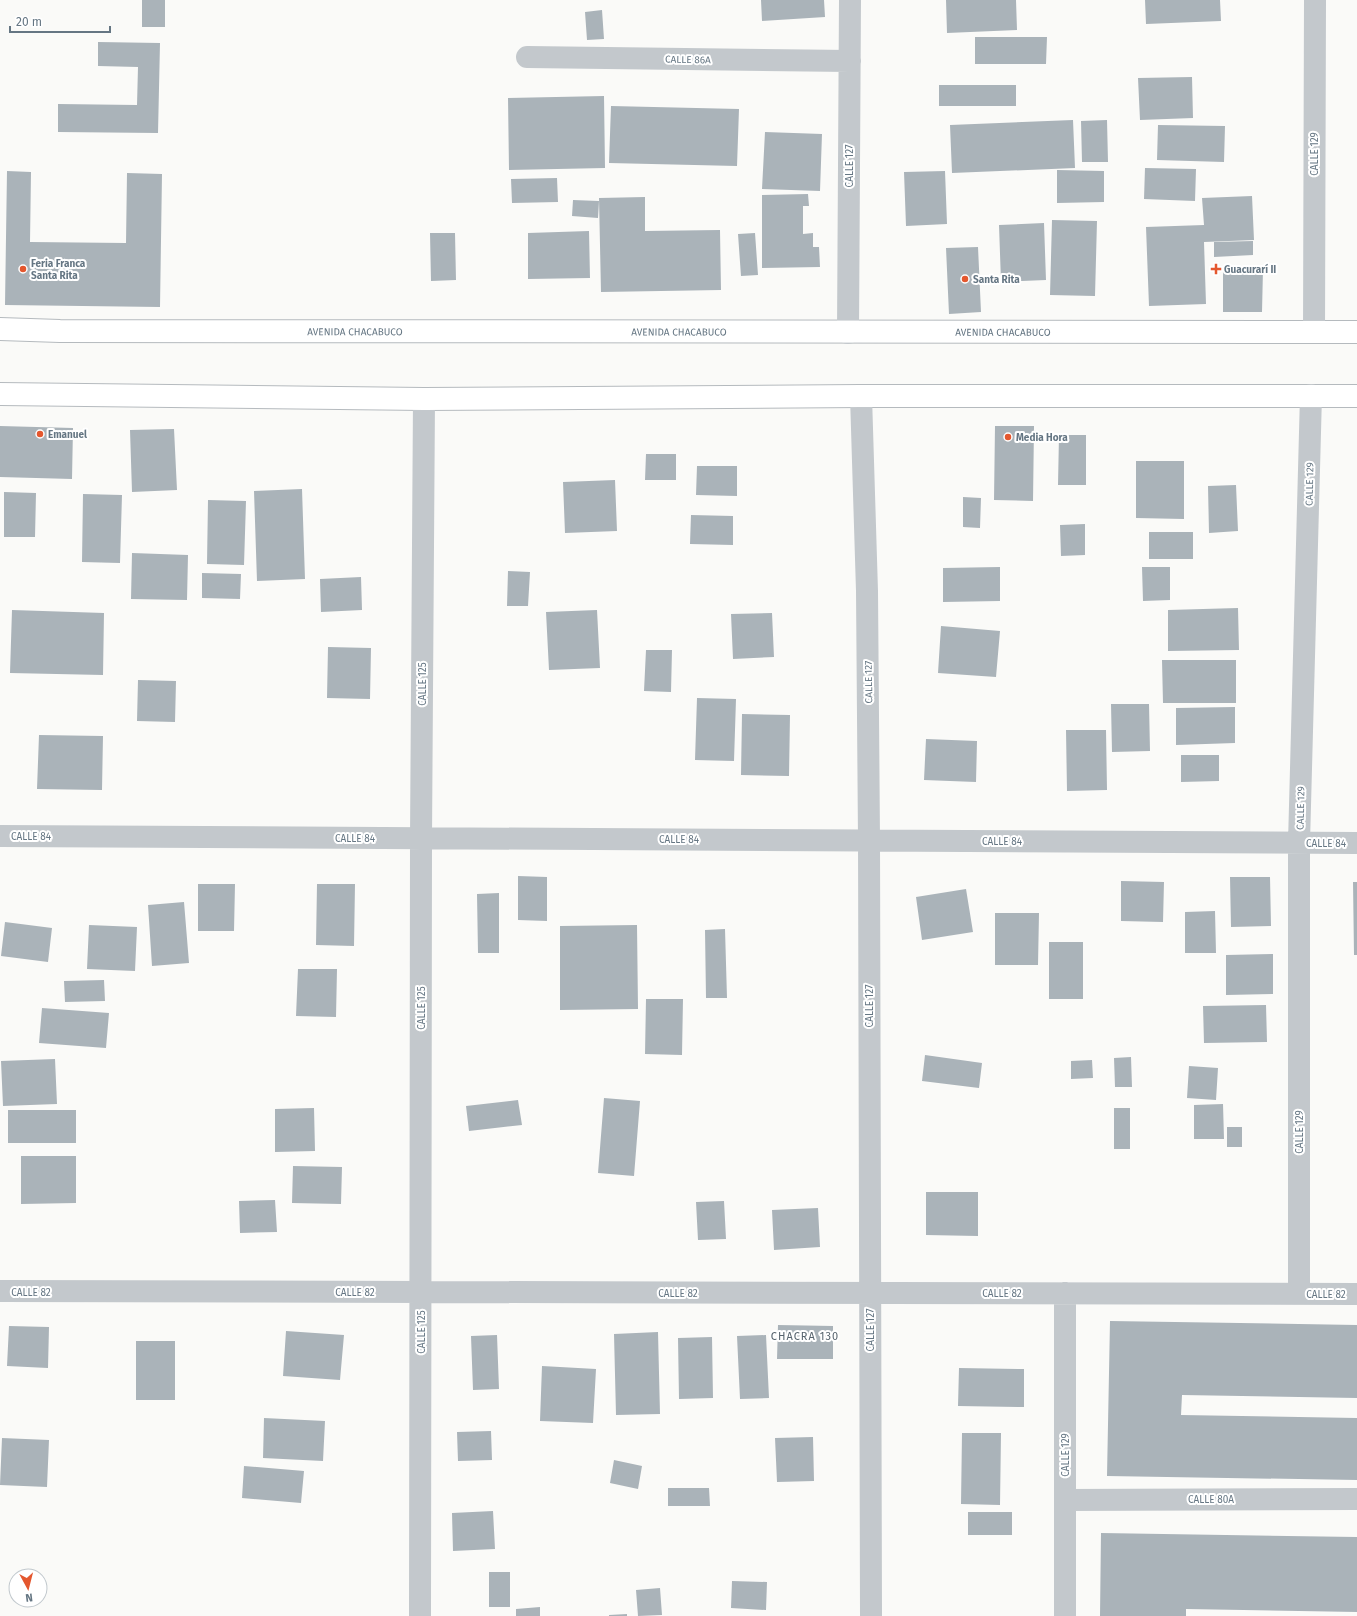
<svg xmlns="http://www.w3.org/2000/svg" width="1357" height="1616" viewBox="0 0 1357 1616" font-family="'Fira Sans',sans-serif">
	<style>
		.building { fill: #aab3b9 }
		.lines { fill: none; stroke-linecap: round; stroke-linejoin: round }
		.primary-casing { stroke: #b5babe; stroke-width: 24 }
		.street { stroke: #c3c8cc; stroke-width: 22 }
		.primary { stroke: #fff; stroke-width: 22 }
		.poi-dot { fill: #e4572e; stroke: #fff; stroke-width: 1.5 }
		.labels { text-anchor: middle; stroke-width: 4; stroke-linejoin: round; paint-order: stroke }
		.street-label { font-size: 10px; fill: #657683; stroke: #fff }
		.poi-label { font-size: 10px; font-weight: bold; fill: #657683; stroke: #fff; text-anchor: start }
		.neighbourhood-label { font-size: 11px; letter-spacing: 1px; fill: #57646e; stroke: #fff }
	</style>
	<rect width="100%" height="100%" fill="#fafaf8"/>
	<!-- building -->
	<path class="building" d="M 142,0 L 165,0 L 165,27 L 142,27 Z
		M 761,0 L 824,0 L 825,17 L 762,21 Z
		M 946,0 L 1016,0 L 1017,30 L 947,33 Z
		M 1145,0 L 1220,0 L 1221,21 L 1146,24 Z
		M 602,10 L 604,39 L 587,40 L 585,12 Z
		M 975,37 L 1047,37 L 1046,64 L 975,64 Z
		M 98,42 L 160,43 L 158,133 L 58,132 L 58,104 L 137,105 L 138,67 L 98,66 Z
		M 1192,77 L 1193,118 L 1140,120 L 1138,78 Z
		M 939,85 L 1016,85 L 1016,106 L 939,106 Z
		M 604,96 L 605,168 L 509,170 L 508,98 Z
		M 611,106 L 739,109 L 737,166 L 609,163 Z
		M 1073,120 L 1075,168 L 952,173 L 950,125 Z
		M 1107,120 L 1108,162 L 1082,162 L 1081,121 Z
		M 1158,125 L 1225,126 L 1224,162 L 1157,160 Z
		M 765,132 L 822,134 L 820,191 L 762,189 Z
		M 1145,168 L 1196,169 L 1195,201 L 1144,199 Z
		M 1057,170 L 1104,171 L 1104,202 L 1057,203 Z
		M 7,171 L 31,172 L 30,242 L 126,243 L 127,173 L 162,174 L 160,307 L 5,305 Z
		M 945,171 L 947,224 L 906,226 L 904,172 Z
		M 557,178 L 558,202 L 512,203 L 511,179 Z
		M 808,194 L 809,206 L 803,206 L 803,234 L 813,233 L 813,247 L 819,247 L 820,267 L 762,268 L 762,195 Z
		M 1252,196 L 1254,240 L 1204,242 L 1206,304 L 1149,306 L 1146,227 L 1204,225 L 1202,198 Z
		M 645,197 L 645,231 L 720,230 L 721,290 L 601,292 L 599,198 Z
		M 573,200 L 599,201 L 598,218 L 572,216 Z
		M 1052,220 L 1097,221 L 1095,296 L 1050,295 Z
		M 1044,223 L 1046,280 L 1001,282 L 999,225 Z
		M 589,231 L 590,278 L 528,279 L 528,233 Z
		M 430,233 L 455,233 L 456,280 L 431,281 Z
		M 755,233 L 758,275 L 741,276 L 738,234 Z
		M 1253,241 L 1253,255 L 1214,257 L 1214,242 Z
		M 978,247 L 981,312 L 949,314 L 946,248 Z
		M 1223,268 L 1263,269 L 1262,312 L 1223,312 Z
		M 0,426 L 73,428 L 72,479 L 0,477 Z
		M 995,426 L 1034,426 L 1033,501 L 994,500 Z
		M 174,429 L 177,490 L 132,492 L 130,430 Z
		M 1059,435 L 1086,435 L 1086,485 L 1058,485 Z
		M 646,454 L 676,454 L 676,480 L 645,480 Z
		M 1136,461 L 1184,461 L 1184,519 L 1136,518 Z
		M 697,466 L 737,466 L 737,496 L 696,495 Z
		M 615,480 L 617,531 L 565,533 L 563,482 Z
		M 1236,485 L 1238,531 L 1209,533 L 1208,486 Z
		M 302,489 L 305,579 L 257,581 L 254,491 Z
		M 4,492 L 36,493 L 35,537 L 4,537 Z
		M 83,494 L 122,495 L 120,563 L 82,562 Z
		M 963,497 L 981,498 L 980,528 L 963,527 Z
		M 208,500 L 246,501 L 244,565 L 207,564 Z
		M 691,515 L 733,516 L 733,545 L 690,544 Z
		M 1085,524 L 1085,555 L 1061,556 L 1060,525 Z
		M 1149,532 L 1193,532 L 1193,559 L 1149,559 Z
		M 132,553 L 188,555 L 187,600 L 131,599 Z
		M 1000,567 L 1000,601 L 943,602 L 943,568 Z
		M 1142,567 L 1170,567 L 1170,600 L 1143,601 Z
		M 508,571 L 530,572 L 528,606 L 507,606 Z
		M 202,573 L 241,574 L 240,599 L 202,598 Z
		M 361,577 L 362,610 L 321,612 L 320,579 Z
		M 1238,608 L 1239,650 L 1168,651 L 1168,610 Z
		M 12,610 L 104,613 L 103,675 L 10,673 Z
		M 597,610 L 600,668 L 549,670 L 546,612 Z
		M 772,613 L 774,657 L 733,659 L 731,614 Z
		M 941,626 L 1000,631 L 996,677 L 938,673 Z
		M 328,647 L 371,648 L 370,699 L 327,698 Z
		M 646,650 L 672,650 L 671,692 L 644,691 Z
		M 1162,660 L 1236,660 L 1236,703 L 1163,703 Z
		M 138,680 L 176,681 L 175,722 L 137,721 Z
		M 697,698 L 736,699 L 734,761 L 695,760 Z
		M 1111,704 L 1149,704 L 1150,751 L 1112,752 Z
		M 1235,707 L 1235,743 L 1176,745 L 1176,708 Z
		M 742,714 L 790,715 L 789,776 L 741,775 Z
		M 1066,730 L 1106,730 L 1107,790 L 1067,791 Z
		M 39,735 L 103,736 L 102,790 L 37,789 Z
		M 926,739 L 977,741 L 976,782 L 924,780 Z
		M 1181,755 L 1219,755 L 1219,781 L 1181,782 Z
		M 518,876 L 547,877 L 547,921 L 518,920 Z
		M 1230,877 L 1270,877 L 1271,926 L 1231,927 Z
		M 1121,881 L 1164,882 L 1163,922 L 1121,921 Z
		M 1353,882 L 1357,882 L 1357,955 L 1354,955 Z
		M 198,884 L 235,884 L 234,931 L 198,931 Z
		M 317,884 L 355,884 L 354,946 L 316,945 Z
		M 966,889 L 973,932 L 922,940 L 916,897 Z
		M 499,893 L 499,953 L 478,953 L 477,894 Z
		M 184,902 L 189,963 L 152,966 L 148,905 Z
		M 1215,911 L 1216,953 L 1185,953 L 1185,912 Z
		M 995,913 L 1039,913 L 1038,965 L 995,965 Z
		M 5,922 L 52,928 L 48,962 L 1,956 Z
		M 89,925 L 137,927 L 135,971 L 87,969 Z
		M 637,925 L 638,1009 L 560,1010 L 560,926 Z
		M 725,929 L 727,998 L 706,998 L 705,930 Z
		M 1049,942 L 1083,942 L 1083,999 L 1049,999 Z
		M 1273,954 L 1273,994 L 1226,995 L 1226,955 Z
		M 298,969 L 337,969 L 336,1017 L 296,1016 Z
		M 104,980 L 105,1001 L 65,1002 L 64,981 Z
		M 646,999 L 683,999 L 682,1055 L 645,1054 Z
		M 1266,1005 L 1267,1042 L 1204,1043 L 1203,1006 Z
		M 42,1008 L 109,1013 L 106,1048 L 39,1043 Z
		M 925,1055 L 982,1063 L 979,1088 L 922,1081 Z
		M 1131,1057 L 1132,1087 L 1115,1087 L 1114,1058 Z
		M 55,1059 L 57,1104 L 3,1106 L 1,1061 Z
		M 1092,1060 L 1093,1078 L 1071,1079 L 1071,1061 Z
		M 1189,1066 L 1218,1068 L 1216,1100 L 1187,1098 Z
		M 604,1098 L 640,1101 L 634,1176 L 598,1173 Z
		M 518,1100 L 522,1125 L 469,1131 L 466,1106 Z
		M 1223,1104 L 1224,1139 L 1194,1139 L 1194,1105 Z
		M 314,1108 L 315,1151 L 275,1152 L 275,1109 Z
		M 1114,1108 L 1130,1108 L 1130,1149 L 1114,1149 Z
		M 8,1110 L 76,1110 L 76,1143 L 8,1143 Z
		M 1227,1127 L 1242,1127 L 1242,1147 L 1227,1147 Z
		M 21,1156 L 76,1156 L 76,1203 L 21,1204 Z
		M 293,1166 L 342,1167 L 341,1204 L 292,1203 Z
		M 926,1192 L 978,1192 L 978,1236 L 926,1235 Z
		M 275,1200 L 277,1232 L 240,1233 L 239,1201 Z
		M 724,1201 L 726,1239 L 698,1240 L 696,1202 Z
		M 818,1208 L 820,1247 L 774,1250 L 772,1210 Z
		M 1110,1321 L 1357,1325 L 1357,1398 L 1182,1395 L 1181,1415 L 1357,1418 L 1357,1480 L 1107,1476 Z
		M 778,1325 L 833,1326 L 833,1359 L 777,1359 Z
		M 9,1326 L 49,1327 L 48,1368 L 7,1366 Z
		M 286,1331 L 344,1335 L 340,1380 L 283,1376 Z
		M 658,1332 L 660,1414 L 616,1415 L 614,1334 Z
		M 497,1335 L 499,1389 L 473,1390 L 471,1336 Z
		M 766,1335 L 769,1398 L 740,1399 L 737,1336 Z
		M 712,1337 L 713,1398 L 679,1399 L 678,1338 Z
		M 136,1341 L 175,1341 L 175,1400 L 136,1400 Z
		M 542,1366 L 596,1369 L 593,1423 L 540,1421 Z
		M 959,1368 L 1024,1369 L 1024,1407 L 958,1406 Z
		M 264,1418 L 325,1421 L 323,1461 L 263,1458 Z
		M 491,1431 L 492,1460 L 458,1461 L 457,1432 Z
		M 962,1433 L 1001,1433 L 1000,1505 L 961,1504 Z
		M 813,1437 L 814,1481 L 777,1482 L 775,1438 Z
		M 2,1438 L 49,1440 L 47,1487 L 0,1485 Z
		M 614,1460 L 642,1466 L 638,1489 L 610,1483 Z
		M 244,1466 L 304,1471 L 301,1503 L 242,1498 Z
		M 668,1488 L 709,1488 L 710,1506 L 668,1506 Z
		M 493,1511 L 495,1549 L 453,1551 L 452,1513 Z
		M 968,1512 L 1012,1512 L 1012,1535 L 968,1535 Z
		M 1101,1533 L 1357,1537 L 1357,1612 L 1186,1609 L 1186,1616 L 1100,1616 Z
		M 489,1572 L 510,1572 L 510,1607 L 489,1607 Z
		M 732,1581 L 767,1582 L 766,1610 L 731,1608 Z
		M 660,1588 L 662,1615 L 638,1616 L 636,1590 Z
		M 540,1607 L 540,1616 L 516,1616 L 516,1609 Z
		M 627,1614 L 627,1616 L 609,1616 L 609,1615 Z"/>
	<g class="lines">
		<!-- primary casing -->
		<g class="primary-casing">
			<g id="primary">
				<path id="s1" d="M 0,329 L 60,331 L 1357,332"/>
				<path d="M 0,394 L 424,399 L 861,396 L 1357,396"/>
			</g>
		</g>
		<!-- street -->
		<path class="street" d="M 527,57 L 850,61
			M 1314,332 L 1315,0
			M 848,333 L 850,0
			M 861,396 L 867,591 L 869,840 L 871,1616
			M 0,836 L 1357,843
			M 0,1291 L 1357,1294
			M 1065,1293 L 1065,1616
			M 1299,1294 L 1299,843 L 1311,395
			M 1065,1500 L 1357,1499
			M 420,1616 L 421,838 L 424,399"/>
		<!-- primary -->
		<use href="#primary" class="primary"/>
	</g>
	<!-- markers -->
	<g class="poi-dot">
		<circle cx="23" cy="269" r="4"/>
		<path d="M1214 263h4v4h4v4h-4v4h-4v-4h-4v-4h4z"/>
		<circle cx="965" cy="279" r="4"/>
		<circle cx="40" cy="434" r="4"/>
		<circle cx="1008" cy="437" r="4"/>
	</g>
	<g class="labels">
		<!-- street labels -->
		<g class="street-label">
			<text transform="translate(688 59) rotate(1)" y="4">CALLE 86A</text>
			<text transform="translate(1314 154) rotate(-90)" y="4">CALLE 129</text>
			<text transform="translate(849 166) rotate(-90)" y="4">CALLE 127</text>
			<text dy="4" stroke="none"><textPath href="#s1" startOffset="355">AVENIDA CHACABUCO</textPath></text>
			<text dy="4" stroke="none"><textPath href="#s1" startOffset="679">AVENIDA CHACABUCO</textPath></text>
			<text dy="4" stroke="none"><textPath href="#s1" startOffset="1003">AVENIDA CHACABUCO</textPath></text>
			<text transform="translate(1309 484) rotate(-89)" y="4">CALLE 129</text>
			<text transform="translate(868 682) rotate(-91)" y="4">CALLE 127</text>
			<text transform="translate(422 684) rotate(-90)" y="4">CALLE 125</text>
			<text transform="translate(1300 808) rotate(-89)" y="4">CALLE 129</text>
			<text x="31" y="840">CALLE 84</text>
			<text x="355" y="842">CALLE 84</text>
			<text x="679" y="843">CALLE 84</text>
			<text x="1002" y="845">CALLE 84</text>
			<text x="1326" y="847">CALLE 84</text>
			<text transform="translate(869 1006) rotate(-90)" y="4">CALLE 127</text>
			<text transform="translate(421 1008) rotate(-90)" y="4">CALLE 125</text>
			<text transform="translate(1299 1132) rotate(-90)" y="4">CALLE 129</text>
			<text x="31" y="1296">CALLE 82</text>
			<text x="355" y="1296">CALLE 82</text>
			<text x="678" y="1297">CALLE 82</text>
			<text x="1002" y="1297">CALLE 82</text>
			<text x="1326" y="1298">CALLE 82</text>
			<text transform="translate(870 1330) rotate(-90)" y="4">CALLE 127</text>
			<text transform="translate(421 1332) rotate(-90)" y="4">CALLE 125</text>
			<text transform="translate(1065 1455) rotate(-90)" y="4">CALLE 129</text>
			<text x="1211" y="1503">CALLE 80A</text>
		</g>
		<!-- poi labels -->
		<g class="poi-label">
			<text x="31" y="267">Feria Franca<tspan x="31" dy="12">Santa Rita</tspan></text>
			<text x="1224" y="273">Guacurarí II</text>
			<text x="973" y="283">Santa Rita</text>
			<text x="48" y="438">Emanuel</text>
			<text x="1016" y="441">Media Hora</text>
		</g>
		<!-- neighbourhood labels -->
		<g class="neighbourhood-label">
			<text x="805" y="1340">CHACRA 130</text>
		</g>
	</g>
	<!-- north arrow -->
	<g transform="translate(28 1588) rotate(173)"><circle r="19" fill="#ffffff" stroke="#c1c8cd"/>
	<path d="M0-3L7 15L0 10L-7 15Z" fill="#e4572e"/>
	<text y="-6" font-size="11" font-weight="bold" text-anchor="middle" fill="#657683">N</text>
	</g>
	<!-- scale -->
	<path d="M10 26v6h100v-6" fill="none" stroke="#657683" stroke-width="2"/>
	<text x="16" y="26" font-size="12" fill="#657683" stroke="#ffffff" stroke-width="3" paint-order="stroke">20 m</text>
</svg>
